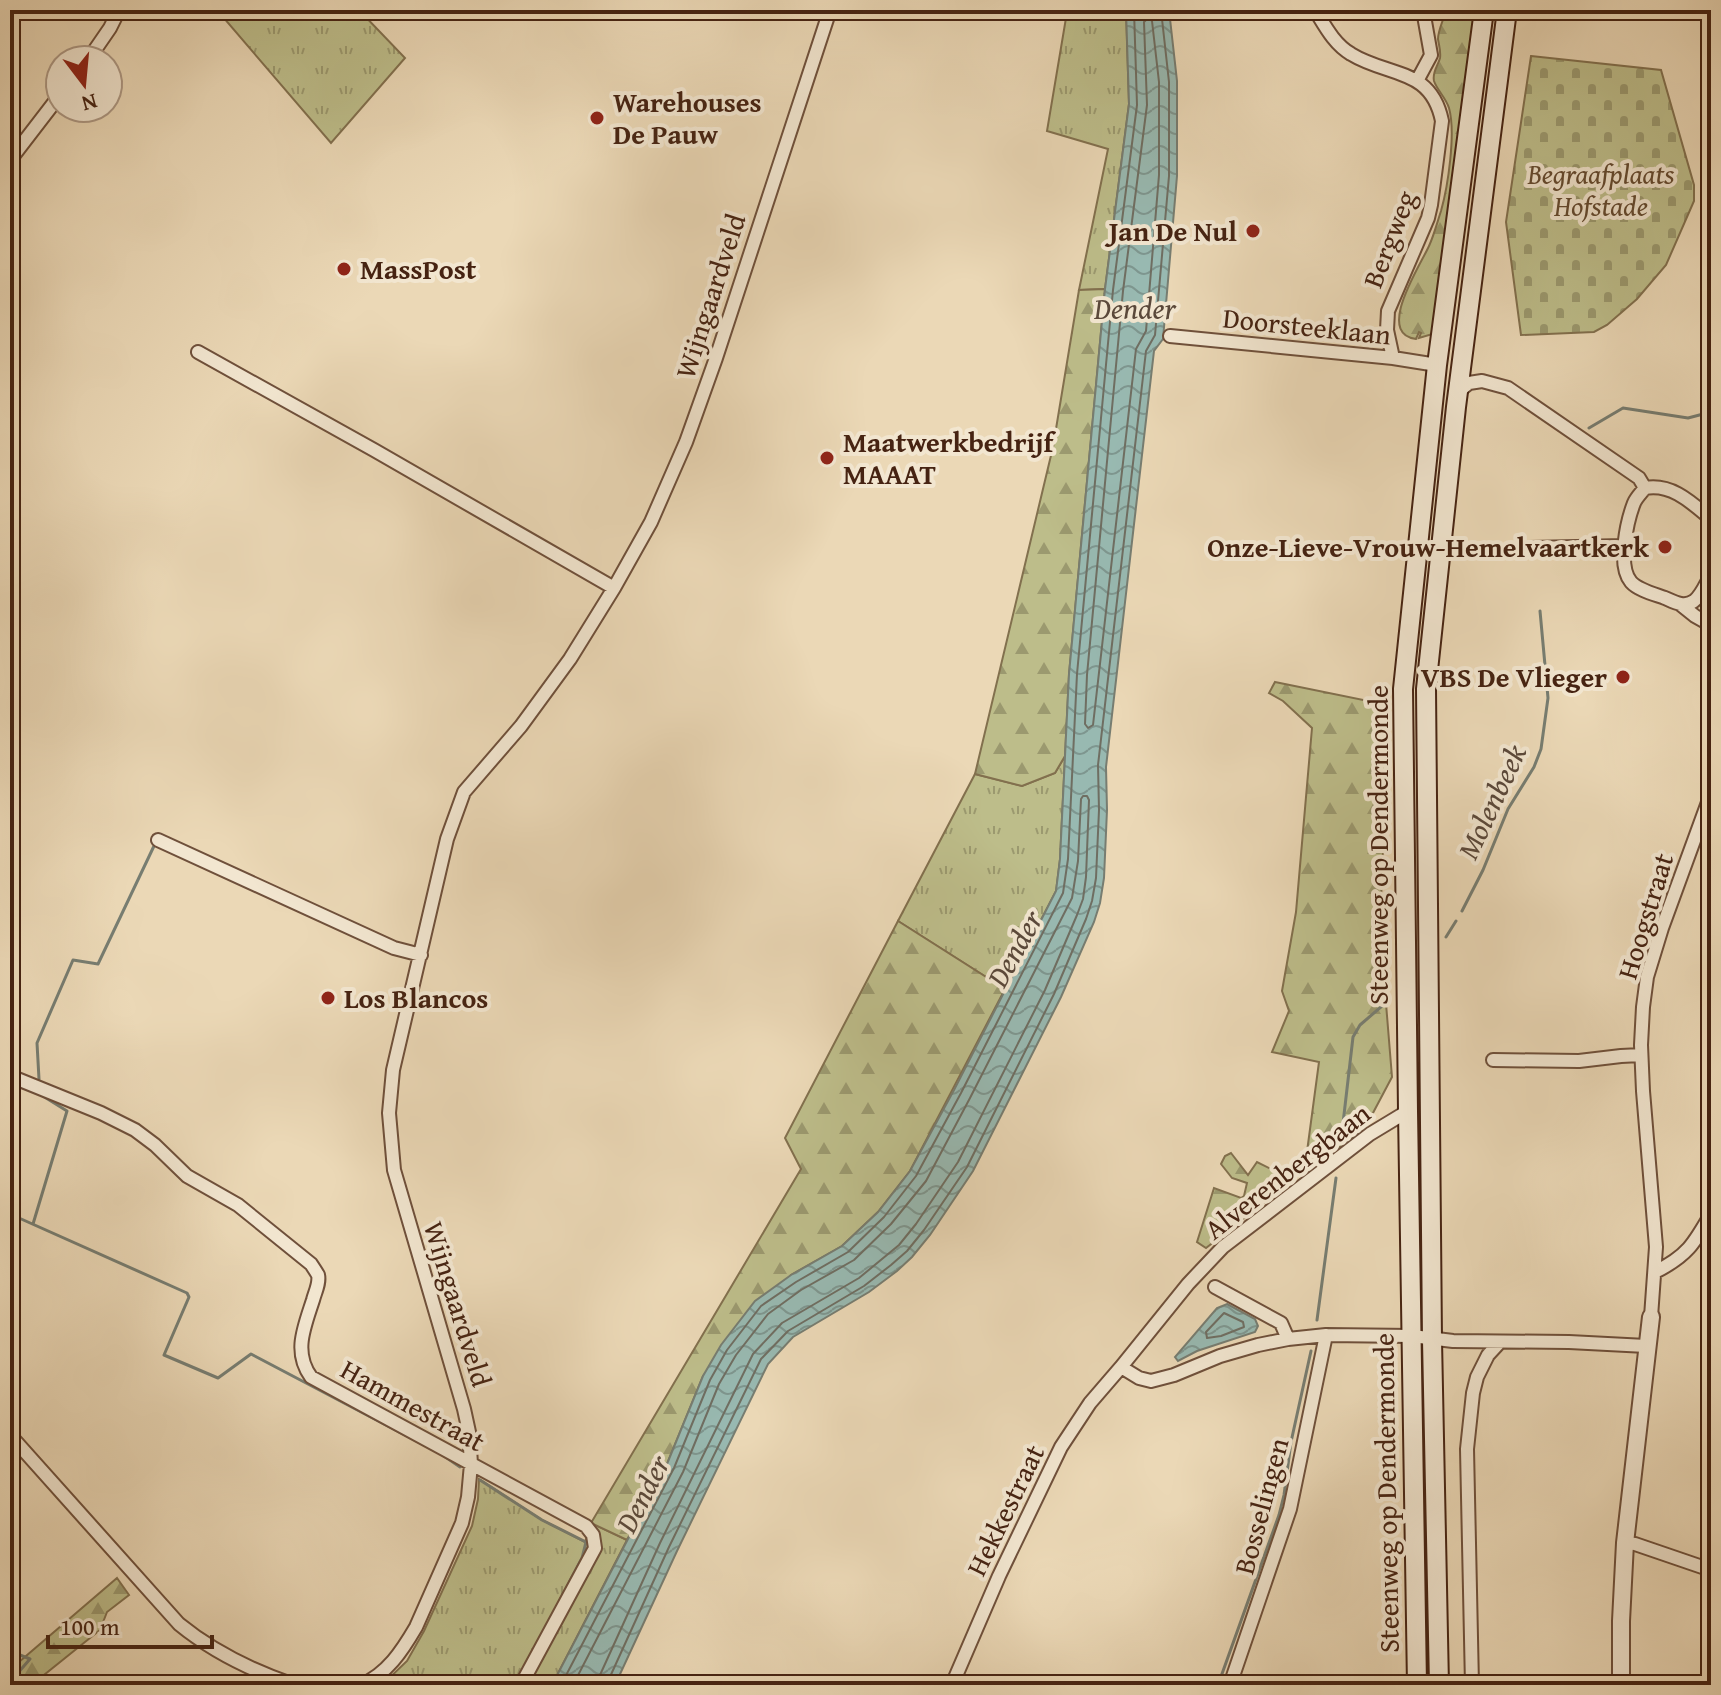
<svg xmlns="http://www.w3.org/2000/svg" width="1721" height="1695" viewBox="0 0 1721 1695" font-family="'Gentium Book Plus',serif">
	<style>
		.grass { fill: url(#grass-tufts); stroke: #82704e; stroke-width: 2 }
		.forest { fill: url(#forest-firs); stroke: #82704e; stroke-width: 2 }
		.cemetery { fill: url(#cemetery-stones); stroke: #82704e; stroke-width: 2 }
		.water { fill: url(#water-waves); stroke: #777d71; stroke-width: 2 }
		.lines { fill: none; stroke-linecap: round; stroke-linejoin: round }
		.shore { stroke: #6f6e62; stroke-width: 2 }
		.stream { stroke: #777d71; stroke-width: 3 }
		.minor-casing { stroke: #6f503b; stroke-width: 16 }
		.tertiary-casing { stroke: #6f503b; stroke-width: 20 }
		.secondary-casing { stroke: #462312; stroke-width: 22 }
		.minor { stroke: #f2e6d0; stroke-width: 12 }
		.tertiary { stroke: #f2e6d0; stroke-width: 16 }
		.secondary { stroke: #f2e6d0; stroke-width: 18 }
		.poi-dot { fill: #8f2418; stroke: #f2e6d0; stroke-width: 3 }
		.labels { text-anchor: middle; stroke-width: 8; stroke-linejoin: round; paint-order: stroke }
		.poi-label { font-size: 28px; font-weight: bold; fill: #462312; stroke: #f2e6d0; text-anchor: start }
		.park-label { font-size: 28px; font-style: italic; fill: #644a30; stroke: #f2e6d0 }
		.street-label { font-size: 28px; fill: #462312; stroke: #f2e6d0 }
		.water-label { font-size: 30px; font-style: italic; fill: #5a483a; stroke: #f2e6d0 }
	</style>
	<defs>
		<pattern id="grass-tufts" width="24" height="20" patternUnits="userSpaceOnUse" patternTransform="scale(2)"><rect width="24" height="20" fill="#bdbd8a"/><path d="M3 7l-1-3M5 7V3M7 7l1-3M15 17l-1-3M17 17v-4M19 17l1-3" fill="none" stroke="#9b996f"/></pattern>
		<pattern id="forest-firs" width="22" height="20" patternUnits="userSpaceOnUse" patternTransform="scale(2)"><rect width="22" height="20" fill="#bdbd8a"/><path d="M5 1l3.5 6h-7zM16 11l3.5 6h-7z" fill="#9b996f"/></pattern>
		<pattern id="cemetery-stones" width="16" height="16" patternUnits="userSpaceOnUse" patternTransform="scale(2)"><rect width="16" height="16" fill="#bdbd8a"/><path d="M2 7V4a2 2 0 0 1 4 0v3zM10 15v-3a2 2 0 0 1 4 0v3z" fill="#9b996f"/></pattern>
		<pattern id="water-waves" width="16" height="10" patternUnits="userSpaceOnUse" patternTransform="scale(2)"><rect width="16" height="10" fill="#98b9b1"/><path d="M0 5q4-4 8 0t8 0" fill="none" stroke="#7e968f"/></pattern>
	</defs>
	<rect width="100%" height="100%" fill="#ebd8b6"/>
	<filter id="stains"><feTurbulence type="fractalNoise" baseFrequency=".0025" numOctaves="4"/><feColorMatrix values="0 0 0 0 .2 0 0 0 0 .09 0 0 0 0 .02 0 0 0 .5 -.17"/></filter>
	<radialGradient id="worn" r=".72"><stop offset=".6" stop-color="#630" stop-opacity="0"/><stop offset="1" stop-color="#630" stop-opacity=".3"/></radialGradient>
	<!-- grass -->
	<path class="grass" d="M 217,10 L 359,10 L 405,58 L 331,143 Z
		M 1065,10 L 1126,10 L 1129,104 L 1105,289 L 1079,290 L 1108,149 L 1047,131 L 1066,18 Z
		M 1065,756 L 1060,859 L 1056,891 L 1005,989 L 898,921 L 975,774 L 1022,786 L 1055,773 Z
		M 479,1479 L 542,1520 L 585,1542 L 591,1523 L 627,1540 L 552,1685 L 382,1685 L 407,1661 L 424,1631 L 472,1526 L 478,1499 Z"/>
	<!-- forest -->
	<path class="forest" d="M 1446,10 L 1478,10 L 1436,333 L 1419,338 L 1421,333 L 1419,332 L 1416,339 C 1375,334 1420,266 1429,246 C 1434,235 1437,223 1441,211 C 1448,186 1456,133 1449,108 C 1446,98 1437,90 1434,81 C 1432,72 1438,66 1440,58 C 1441,51 1439,46 1438,39 C 1438,30 1444,19 1446,10 Z
		M 1105,289 L 1069,674 L 1065,756 L 1055,773 L 1022,786 L 975,774 L 1053,447 L 1079,290 Z
		M 1275,682 L 1388,705 L 1380,930 L 1392,1077 L 1365,1128 L 1304,1174 L 1319,1062 L 1272,1052 L 1289,1011 L 1282,991 L 1296,912 L 1312,728 L 1283,701 L 1269,693 Z
		M 898,921 L 1005,989 L 910,1171 L 878,1212 L 842,1246 L 791,1275 L 703,1376 L 667,1464 L 627,1540 L 591,1523 L 801,1169 L 785,1138 Z
		M 1231,1153 L 1248,1175 L 1257,1162 L 1293,1180 L 1206,1248 L 1197,1242 L 1214,1188 L 1241,1198 L 1244,1196 L 1247,1183 L 1232,1178 L 1221,1164 L 1225,1156 Z
		M 117,1578 L 129,1595 L 107,1612 L 100,1630 L 44,1675 L 38,1685 L 10,1685 L 12,1668 Z"/>
	<!-- cemetery -->
	<path class="cemetery" d="M 1531,56 L 1661,70 L 1694,185 L 1694,201 L 1666,265 L 1637,299 L 1607,325 L 1594,332 L 1521,335 L 1506,222 Z"/>
	<!-- water -->
	<path class="water" d="M 1126,10 L 1169,10 L 1177,81 L 1177,176 L 1163,339 L 1154,351 L 1106,767 L 1107,810 L 1104,878 L 1100,903 L 1094,922 L 1061,997 L 973,1171 L 930,1235 L 912,1257 L 897,1271 L 869,1292 L 793,1337 L 768,1364 L 677,1551 L 615,1685 L 552,1685 L 667,1464 L 703,1376 L 721,1345 L 755,1301 L 791,1275 L 842,1246 L 878,1212 L 910,1171 L 954,1090 L 1056,891 L 1060,859 L 1069,674 L 1105,289 L 1129,104 Z
		M 1227,1304 L 1255,1319 L 1258,1326 L 1255,1332 L 1197,1351 L 1178,1361 L 1175,1357 L 1217,1308 Z"/>
	<g class="lines">
		<!-- shore -->
		<path class="shore" d="M 1148,18 L 1152,21 L 1159,82 L 1159,175 L 1146,331 L 1136,349 L 1093,725 L 1088,728 L 1085,724 L 1087,675 L 1123,291 L 1147,105 L 1144,22 Z
			M 1224,1313 L 1243,1322 L 1244,1327 L 1221,1336 L 1207,1338 L 1206,1332 Z
			M 561,1685 L 674,1468 L 710,1380 L 727,1350 L 761,1306 L 796,1282 L 848,1252 L 884,1217 L 916,1176 L 961,1093 L 1063,893 L 1068,859 L 1077,674 L 1113,290 L 1137,105 L 1134,10
			M 573,1685 L 683,1472 L 719,1384 L 736,1355 L 768,1314 L 801,1290 L 854,1260 L 891,1224 L 926,1181 L 970,1098 L 1072,898 L 1078,861 L 1081,799 L 1083,796 L 1087,796 L 1089,800 L 1086,877 L 1083,899 L 1077,915 L 1045,990 L 958,1162 L 916,1224 L 899,1245 L 859,1278 L 782,1323 L 753,1354 L 660,1543 L 600,1675 L 598,1685
			M 609,1685 L 609,1679 L 669,1547 L 761,1359 L 788,1331 L 864,1286 L 891,1265 L 907,1251 L 924,1230 L 967,1167 L 1054,994 L 1086,919 L 1092,901 L 1096,878 L 1099,810 L 1098,765 L 1146,351 L 1155,335 L 1169,176 L 1169,82 L 1161,10"/>
		<!-- stream -->
		<path class="stream" d="M 1589,428 L 1623,408 L 1688,418 L 1711,412
			M 1462,911 L 1483,870 L 1508,809 L 1534,767 L 1541,749 L 1548,698 L 1540,611
			M 1446,937 L 1456,921
			M 39,1079 L 37,1043 L 73,960 L 98,964 L 154,846
			M 10,1084 L 27,1089
			M 1342,1132 L 1353,1037 L 1360,1025 L 1389,1000
			M 10,1214 L 187,1293 L 189,1297 L 164,1355 L 218,1378 L 251,1354 L 441,1454 L 460,1467
			M 33,1224 L 67,1111 L 38,1093
			M 1317,1320 L 1336,1178
			M 480,1480 L 542,1520 L 586,1542 L 582,1558 L 560,1600
			M 10,1651 L 30,1659 L 17,1674 L 16,1685
			M 1218,1685 L 1279,1515 L 1284,1495 L 1291,1442 L 1311,1351"/>
		<!-- minor casing -->
		<g class="minor-casing">
			<path id="minor" d="M 1315,10 C 1325,26 1334,44 1351,54 C 1388,77 1431,67 1442,121 L 1431,205 L 1428,218 L 1388,311 L 1387,330 L 1393,358
				M 1699,10 L 1711,16
				M 88,60 L 110,28 L 119,10
				M 1417,81 L 1431,55 L 1423,10
				M 10,160 L 60,95
				M 1170,336 L 1393,358 L 1437,365
				M 198,352 L 374,450 L 614,588
				M 1459,391 L 1469,383 L 1482,381 L 1508,388 L 1639,478 L 1645,488
				M 1711,519 C 1692,503 1672,483 1645,488 C 1641,493 1636,498 1634,503 C 1627,521 1617,566 1631,582 C 1638,590 1654,594 1665,598 C 1674,602 1684,608 1694,601 C 1702,595 1706,583 1711,575
				M 1529,548 L 1624,546
				M 1680,604 L 1695,616 L 1711,625
				M 158,840 L 394,948 L 421,955
				M 1493,1060 L 1579,1061 L 1621,1056 L 1641,1055
				M 10,1076 L 101,1113 L 135,1130 L 155,1145 L 187,1176 L 238,1205 L 311,1264 C 313,1267 317,1273 318,1275 C 320,1283 315,1292 313,1300 C 304,1328 293,1352 311,1377 L 586,1526 L 593,1535 L 595,1548 L 521,1685
				M 1655,1272 C 1687,1256 1694,1244 1711,1214
				M 1215,1287 L 1281,1323 L 1288,1339
				M 1651,1317 L 1656,1247 L 1643,1091 L 1641,1045 L 1643,1007 L 1647,977 L 1662,928 L 1711,794
				M 1121,1367 L 1188,1284 L 1223,1247 L 1370,1134 L 1408,1111
				M 10,1435 L 179,1624 C 212,1651 253,1671 294,1685
				M 1625,1543 L 1635,1544 L 1711,1570
				M 361,1685 C 387,1674 402,1651 416,1627 L 462,1523 L 468,1497 L 471,1464 L 469,1432 L 464,1409 L 394,1170 L 389,1113 L 393,1070 L 447,839 L 464,792 L 521,726 L 570,659 L 614,588 L 651,522 L 686,442 L 716,358 L 830,10
				M 952,1685 L 999,1576 L 1061,1447 L 1090,1403 L 1121,1367 L 1139,1378 L 1151,1381 L 1174,1375 L 1220,1356 L 1258,1345 L 1288,1339 L 1326,1335 L 1412,1336 L 1453,1341 L 1569,1342 L 1646,1346
				M 1230,1685 L 1290,1509 L 1326,1335
				M 1472,1685 L 1467,1449 L 1473,1393 L 1477,1377 L 1488,1355 L 1500,1342"/>
		</g>
		<!-- tertiary casing -->
		<g class="tertiary-casing">
			<path id="tertiary" d="M 1621,1685 L 1621,1621 L 1625,1543 L 1651,1317"/>
		</g>
		<!-- secondary casing -->
		<g class="secondary-casing">
			<path id="secondary" d="M 1417,1685 L 1408,1111 L 1403,689 L 1437,365 L 1484,10
				M 1439,1685 L 1432,1340 L 1426,689 L 1456,407 L 1507,10"/>
		</g>
		<!-- minor -->
		<use href="#minor" class="minor"/>
		<!-- tertiary -->
		<use href="#tertiary" class="tertiary"/>
		<!-- secondary -->
		<use href="#secondary" class="secondary"/>
	</g>
	<!-- markers -->
	<g class="poi-dot">
		<circle cx="597" cy="118" r="8"/>
		<circle cx="1253" cy="231" r="8"/>
		<circle cx="344" cy="269" r="8"/>
		<circle cx="827" cy="458" r="8"/>
		<circle cx="1665" cy="547" r="8"/>
		<circle cx="1623" cy="677" r="8"/>
		<circle cx="328" cy="998" r="8"/>
	</g>
	<g class="labels">
		<!-- poi labels -->
		<g class="poi-label">
			<text x="613" y="112">Warehouses<tspan x="613" dy="32">De Pauw</tspan></text>
			<text x="1237" y="241" text-anchor="end">Jan De Nul</text>
			<text x="360" y="279">MassPost</text>
			<text x="843" y="452">Maatwerkbedrijf<tspan x="843" dy="32">MAAAT</tspan></text>
			<text x="1649" y="557" text-anchor="end">Onze-Lieve-Vrouw-Hemelvaartkerk</text>
			<text x="1607" y="687" text-anchor="end">VBS De Vlieger</text>
			<text x="344" y="1008">Los Blancos</text>
		</g>
		<!-- park labels -->
		<g class="park-label">
			<text x="1601" y="184">Begraafplaats<tspan x="1601" dy="32">Hofstade</tspan></text>
		</g>
		<!-- street labels -->
		<g class="street-label">
			<text transform="translate(1389 239) rotate(-69)" y="10">Bergweg</text>
			<text transform="translate(710 296) rotate(-72)" y="10">Wijngaardveld</text>
			<text transform="translate(1307 326) rotate(6)" y="10">Doorsteeklaan</text>
			<text transform="translate(1378 845) rotate(-90)" y="10">Steenweg op Dendermonde</text>
			<text transform="translate(1645 916) rotate(-73)" y="10">Hoogstraat</text>
			<text transform="translate(1287 1171) rotate(-38)" y="10">Alverenbergbaan</text>
			<text transform="translate(458 1304) rotate(73)" y="10">Wijngaardveld</text>
			<text transform="translate(413 1405) rotate(29)" y="10">Hammestraat</text>
			<text transform="translate(1386 1493) rotate(-91)" y="10">Steenweg op Dendermonde</text>
			<text transform="translate(1261 1506) rotate(-75)" y="10">Bosselingen</text>
			<text transform="translate(1005 1510) rotate(-64)" y="10">Hekkestraat</text>
		</g>
		<!-- water labels -->
		<g class="water-label">
			<text x="1135" y="319">Dender</text>
			<text transform="translate(1492 802) rotate(-65)" y="10">Molenbeek</text>
			<text transform="translate(1015 949) rotate(-61)" y="10">Dender</text>
			<text transform="translate(643 1494) rotate(-63)" y="10">Dender</text>
		</g>
	</g>
	<!-- margin -->
	<rect width="1721" height="1695" fill="none" stroke="#ebd8b6" stroke-width="40"/>
	<rect x="12" y="12" width="1697" height="1671" fill="none" stroke="#462312" stroke-width="4"/>
	<rect x="20" y="20" width="1681" height="1655" fill="none" stroke="#462312" stroke-width="2"/>
	<!-- north arrow -->
	<g transform="translate(84 84) rotate(164)"><circle r="38" fill="#f2e6d0" stroke="#ad9884" stroke-width="2"/>
	<path d="M0-6L14 30L0 20L-14 30Z" fill="#8f2418"/>
	<text y="-12" font-size="22" font-weight="bold" text-anchor="middle" fill="#462312">N</text>
	</g>
	<!-- scale -->
	<path d="M48 1635v12h164v-12" fill="none" stroke="#462312" stroke-width="4"/>
	<text x="60" y="1635" font-size="24" fill="#462312" stroke="#f2e6d0" stroke-width="6" paint-order="stroke">100 m</text>
	<rect width="100%" height="100%" filter="url(#stains)"/>
	<rect width="100%" height="100%" fill="url(#worn)"/>
</svg>
